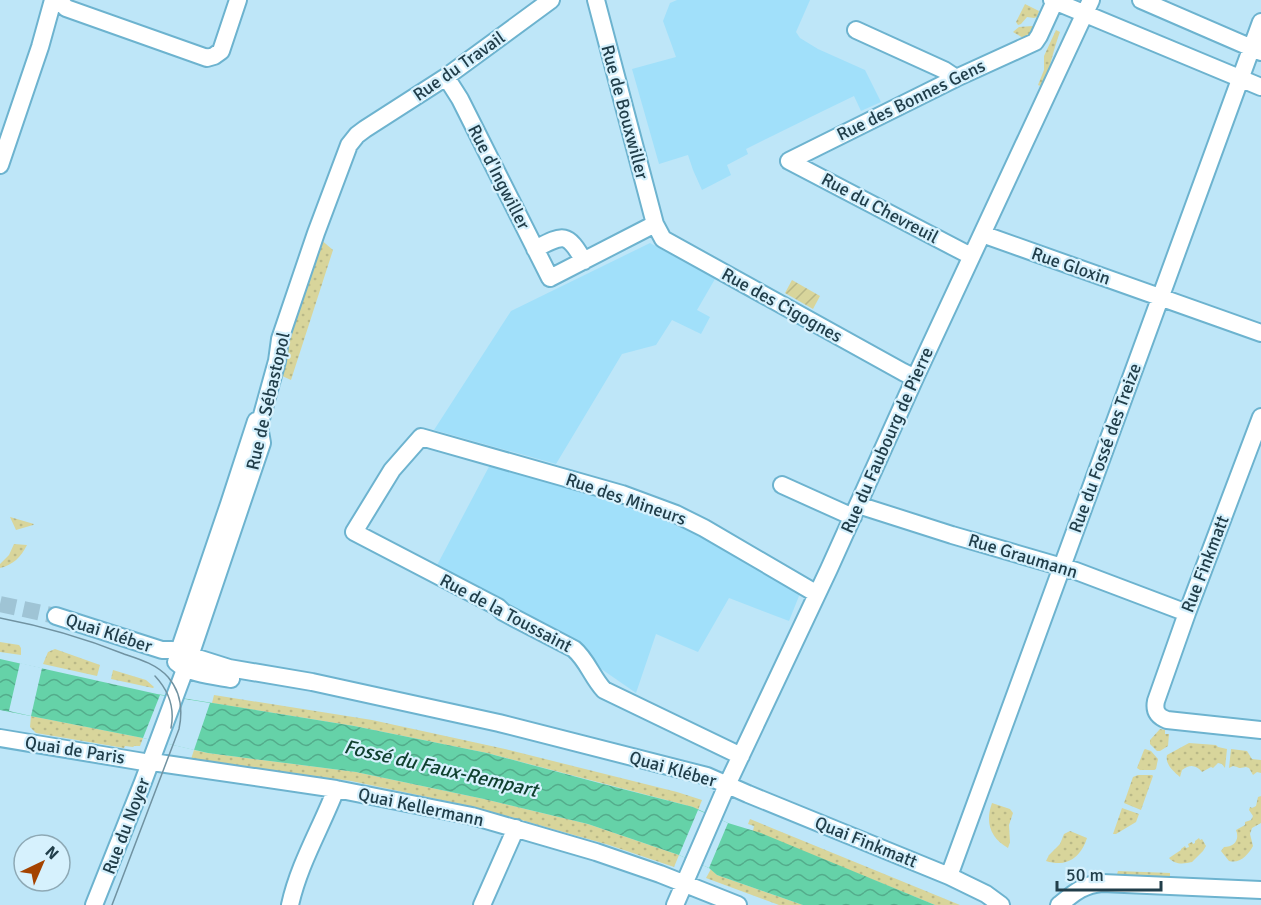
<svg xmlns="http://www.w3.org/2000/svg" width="1261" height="905" viewBox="0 0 1261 905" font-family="Signika,sans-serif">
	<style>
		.built { fill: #a1e0fa }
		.grass { fill: url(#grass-dots) }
		.garden { fill: url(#garden-furrows) }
		.water { fill: url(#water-waves) }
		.pier { fill: #bee6f8 }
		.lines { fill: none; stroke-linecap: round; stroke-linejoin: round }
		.minor-tunnel { stroke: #9fc4d5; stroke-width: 16; stroke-dasharray: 16 8; stroke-linecap: butt }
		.minor-casing { stroke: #6db3cf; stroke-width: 20 }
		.minor { stroke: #fff; stroke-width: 16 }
		.tram { stroke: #7092a1; stroke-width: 1.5 }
		.labels { text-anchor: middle; stroke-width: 4.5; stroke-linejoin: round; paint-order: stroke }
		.street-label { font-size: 18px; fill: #213e4a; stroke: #d6f1fd }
		.water-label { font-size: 20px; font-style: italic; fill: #10402f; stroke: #d6f1fd }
	</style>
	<defs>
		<pattern id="grass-dots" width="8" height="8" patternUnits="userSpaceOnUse" patternTransform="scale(1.5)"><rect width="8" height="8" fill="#d8d59b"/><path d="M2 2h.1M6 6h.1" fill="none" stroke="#b9b887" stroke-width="1.8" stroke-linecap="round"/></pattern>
		<pattern id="garden-furrows" width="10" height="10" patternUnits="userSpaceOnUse" patternTransform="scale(1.5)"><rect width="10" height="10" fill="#d8d59b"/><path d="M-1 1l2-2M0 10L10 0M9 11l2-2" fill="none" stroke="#b9b887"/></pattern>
		<pattern id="water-waves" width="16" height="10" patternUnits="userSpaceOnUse" patternTransform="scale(1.5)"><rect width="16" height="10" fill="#65d2a8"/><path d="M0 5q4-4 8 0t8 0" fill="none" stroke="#53ac8b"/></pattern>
	</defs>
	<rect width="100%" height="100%" fill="#bee6f8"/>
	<!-- built -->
	<path class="built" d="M 677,0 L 810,0 L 796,32 L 800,38 L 818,49 L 865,70 L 881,102 L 861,111 L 854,96 L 823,111 L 746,149 L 748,154 L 727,165 L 731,175 L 702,190 L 693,170 L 688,155 L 659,164 L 632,69 L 676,57 L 663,21 L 670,3 Z
		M 650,243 L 715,279 L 697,310 L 710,317 L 701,334 L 672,320 L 656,345 L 622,354 L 556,464 L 434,430 L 511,311 Z
		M 492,461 L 601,493 L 687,526 L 801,591 L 789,621 L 729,598 L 698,652 L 656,634 L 636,693 L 597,666 L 435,569 Z"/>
	<!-- grass -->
	<path class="grass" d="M 1025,4 L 1039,11 L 1037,17 L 1034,18 L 1027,17 L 1021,24 L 1018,25 L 1016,22 Z
		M 1039,21 L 1036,31 L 1025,39 L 1013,32 L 1019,27 L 1033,26 L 1035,22 Z
		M 1056,30 L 1060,32 C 1053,50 1050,69 1043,87 L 1038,85 L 1044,70 L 1044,56 Z
		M 320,239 L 333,250 L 291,380 L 280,375 L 277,365 Z
		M 10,517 L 34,524 L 33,525 L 16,530 Z
		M 14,544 L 27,545 C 21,557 13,565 0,568 L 0,564 L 9,555 Z
		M 0,642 L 19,645 L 21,648 L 21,655 L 0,652 Z
		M 55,649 L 100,665 L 97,676 L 43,664 L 48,652 Z
		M 113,670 L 146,680 L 154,687 L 153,688 L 111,679 Z
		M 214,695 L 372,720 L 505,749 L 677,792 L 702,800 L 698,810 L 693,807 L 487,753 L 354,726 L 212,703 Z
		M 31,716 L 143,738 L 140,746 L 134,746 L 133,747 L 125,746 L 124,748 L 36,733 L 30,727 Z
		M 1160,729 L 1165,730 L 1165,734 L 1169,734 L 1168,746 L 1160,751 L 1157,751 L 1150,744 L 1150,740 Z
		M 1189,743 L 1216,745 L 1218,747 L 1227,749 L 1225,768 L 1222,764 L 1218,763 L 1213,768 L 1211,767 L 1202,772 C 1196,765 1190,764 1182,770 L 1180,777 C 1173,771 1165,764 1167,755 Z
		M 1145,749 L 1151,751 L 1158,759 L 1156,769 L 1154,770 L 1140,770 L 1137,768 L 1144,750 Z
		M 1231,749 L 1247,751 L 1252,759 L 1261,760 L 1261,773 L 1257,772 L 1253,775 L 1249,768 L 1246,767 C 1235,769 1243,768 1233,766 L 1229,768 Z
		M 194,750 L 208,753 L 356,772 L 484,799 L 588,824 L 679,855 L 674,867 L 609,845 L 475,807 L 351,781 L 191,759 Z
		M 1138,775 L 1152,775 L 1153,776 L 1141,810 L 1124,803 L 1133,777 Z
		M 1261,796 L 1261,823 L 1252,828 L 1250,834 L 1253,846 C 1248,855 1240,864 1229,861 L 1221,851 L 1224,847 C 1234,847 1240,840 1236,830 L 1245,825 L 1245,822 L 1251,820 L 1253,816 L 1249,810 L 1250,807 L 1252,808 L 1256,806 L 1258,797 Z
		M 992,803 L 1010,809 L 1013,813 L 1009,825 L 1010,842 L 1008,848 C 990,838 985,822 992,803 Z
		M 1122,808 L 1139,814 L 1136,822 L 1116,834 L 1113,834 Z
		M 750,819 L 960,905 L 935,905 L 753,831 L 754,826 L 748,824 Z
		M 1070,831 L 1087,838 C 1081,857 1067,868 1046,861 L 1049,855 L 1060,844 L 1064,834 Z
		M 1199,838 L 1200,840 L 1202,839 L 1206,846 L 1203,851 L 1192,862 C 1184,864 1175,865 1169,858 L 1181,850 L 1181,849 L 1185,846 L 1186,848 L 1189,847 L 1188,844 L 1192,842 L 1193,844 L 1195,843 L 1195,841 Z
		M 711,869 L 717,875 L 803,905 L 779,905 L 706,878 Z
		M 1118,871 L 1170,873 L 1170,880 L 1116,877 Z"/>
	<!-- garden -->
	<path class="garden" d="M 792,280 L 820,296 L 813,309 L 785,293 Z"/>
	<!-- water -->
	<path class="water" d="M 0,659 L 157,694 L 354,726 L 487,753 L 603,784 L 693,807 L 728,823 L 761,833 L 935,905 L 803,905 L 717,875 L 709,868 L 679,855 L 588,824 L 484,799 L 356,772 L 208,753 L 143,738 L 0,710 Z"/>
	<!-- pier -->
	<path class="pier" d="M 20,663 L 42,668 L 31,716 L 9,711 Z
		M 160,695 L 210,703 L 194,750 L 143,738 Z
		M 698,810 L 728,823 L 709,868 L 679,855 Z"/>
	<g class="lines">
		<!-- minor-tunnel -->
		<path class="minor-tunnel" d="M 0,604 L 56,616"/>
		<!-- minor casing -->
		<g class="minor-casing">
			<path id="minor" d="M 59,0 L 66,8 L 207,58 L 214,56 L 221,51 L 238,0
				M 596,0 L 655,224 L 663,239 L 903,372 L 915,378
				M 1052,0 L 1261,87
				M 1141,0 L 1261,52
				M 856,30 L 944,70 L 956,78
				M 446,77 L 460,99 L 550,278 L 655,224
				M 789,161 L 956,78 L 1035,42 L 1039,36 L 1055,1 L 1058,0
				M 789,161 L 971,256
				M 0,165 L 40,47 L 53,0
				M 982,234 L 1261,333
				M 535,249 C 564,234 567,232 584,261
				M 1261,417 L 1187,613 L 1156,701 C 1154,711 1157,716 1167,720 L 1261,730
				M 782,485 L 853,517
				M 858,505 L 952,535 L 1076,571 L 1187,613
				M 56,616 L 162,650 L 172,650 L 229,668 L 312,682 L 499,723 L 707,776 L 748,794 L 949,876 L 986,894 L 1001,905
				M 178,661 L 177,658 L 181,645 L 229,504 L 256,421
				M 176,662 C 189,674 214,676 231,679
				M 0,738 L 150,763 L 159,763 L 336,789 L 472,816 L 596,852 L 660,874 L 738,905
				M 741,756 L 604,690 C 592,677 587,660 574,649 L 503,612 L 498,607 L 354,532 L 392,470 L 421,437 L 622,494 L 676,514 L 704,528 L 817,594
				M 949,876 L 1261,22
				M 94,905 L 143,782 L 190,656 L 262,443 L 259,426 L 277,361 L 280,339 L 316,233 L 349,145 L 357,135 L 365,129 L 446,77 L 551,0
				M 290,905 C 299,864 321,828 336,789
				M 482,905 L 516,828
				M 675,905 L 727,785 L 829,569 L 915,378 L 1091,0
				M 1059,905 C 1074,893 1082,885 1102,883 L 1261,890"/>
		</g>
		<!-- minor -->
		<use href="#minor" class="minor"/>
		<!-- tram -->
		<path class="tram" d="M 0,618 C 42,626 84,638 124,654 C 139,659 156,664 168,677 C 181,692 183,710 179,729 L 112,905
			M 155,676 C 169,691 175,708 171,728"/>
	</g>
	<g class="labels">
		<!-- street labels -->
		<g class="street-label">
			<text transform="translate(459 66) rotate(-35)" y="6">Rue du Travail</text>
			<text transform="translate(911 100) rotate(-26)" y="6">Rue des Bonnes Gens</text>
			<text transform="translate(625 112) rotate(75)" y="6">Rue de Bouxwiller</text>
			<text transform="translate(499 177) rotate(63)" y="6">Rue d'Ingwiller</text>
			<text transform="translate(880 208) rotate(28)" y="6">Rue du Chevreuil</text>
			<text transform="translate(1071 266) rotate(19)" y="6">Rue Gloxin</text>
			<text transform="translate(782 305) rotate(29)" y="6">Rue des Cigognes</text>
			<text transform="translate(268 401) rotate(-77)" y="6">Rue de Sébastopol</text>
			<text transform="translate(887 440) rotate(-66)" y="6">Rue du Faubourg de Pierre</text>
			<text transform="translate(1105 448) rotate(-70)" y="6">Rue du Fossé des Treize</text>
			<text transform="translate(626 499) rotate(19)" y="6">Rue des Mineurs</text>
			<text transform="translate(1023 556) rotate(17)" y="6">Rue Graumann</text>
			<text transform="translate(1205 564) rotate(-69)" y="6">Rue Finkmatt</text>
			<text transform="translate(506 613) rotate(28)" y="6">Rue de la Toussaint</text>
			<text transform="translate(109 633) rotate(18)" y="6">Quai Kléber</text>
			<text transform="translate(75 750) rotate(9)" y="6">Quai de Paris</text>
			<text transform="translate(673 769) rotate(16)" y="6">Quai Kléber</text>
			<text transform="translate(421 807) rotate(12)" y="6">Quai Kellermann</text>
			<text transform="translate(126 826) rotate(-69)" y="6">Rue du Noyer</text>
			<text transform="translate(866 842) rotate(22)" y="6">Quai Finkmatt</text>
		</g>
		<!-- water labels -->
		<g class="water-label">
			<text transform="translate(441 768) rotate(13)" y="7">Fossé du Faux-Rempart</text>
		</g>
	</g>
	<!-- north arrow -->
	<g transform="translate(42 863) rotate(44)"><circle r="28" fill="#d6f1fd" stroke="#8ea9b5" stroke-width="1.5"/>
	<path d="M0-4.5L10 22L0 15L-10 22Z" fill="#a44300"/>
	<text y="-9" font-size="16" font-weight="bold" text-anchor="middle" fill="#213e4a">N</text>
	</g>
	<!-- scale -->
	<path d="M1057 881v9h104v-9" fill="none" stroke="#213e4a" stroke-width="3"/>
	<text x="1066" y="881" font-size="18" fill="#213e4a" stroke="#d6f1fd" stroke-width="4.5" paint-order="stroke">50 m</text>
</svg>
